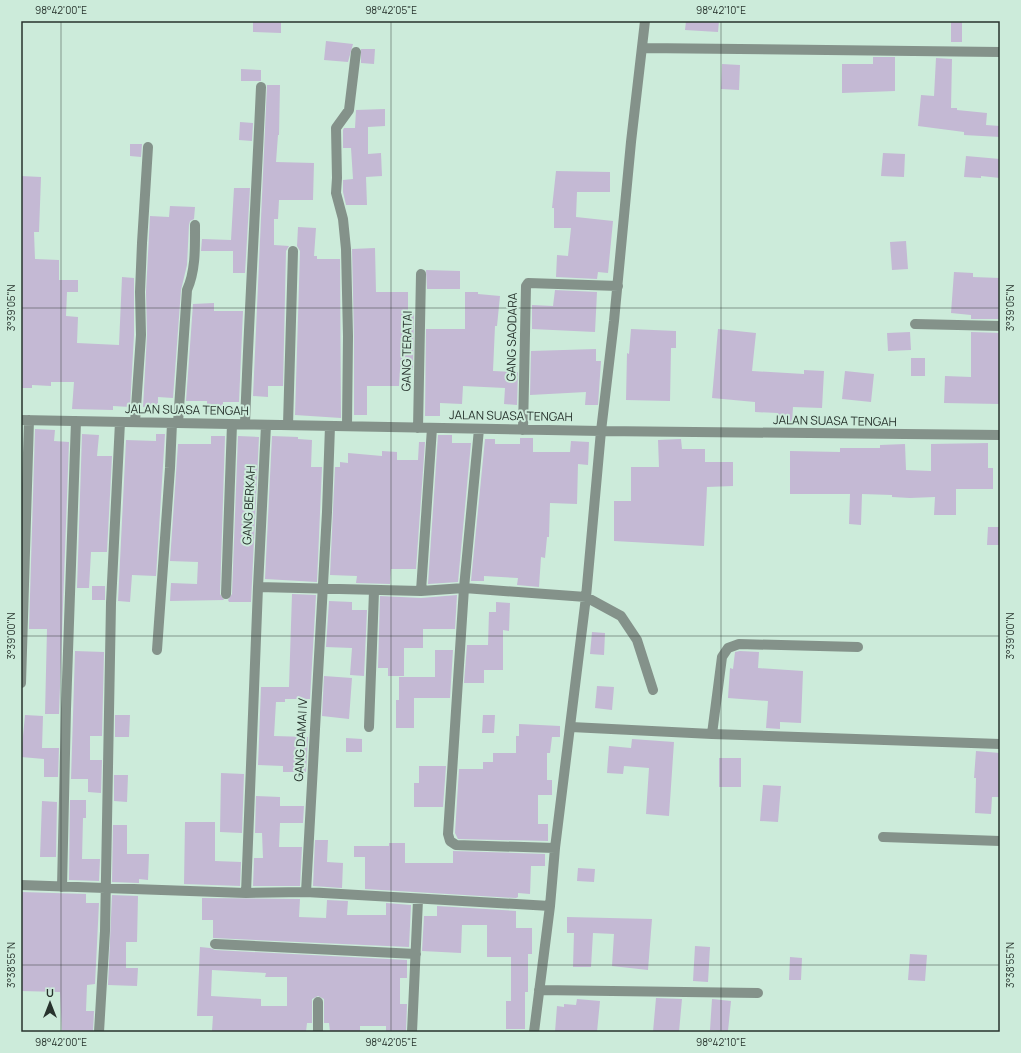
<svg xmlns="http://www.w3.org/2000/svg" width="1021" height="1053" viewBox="0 0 1021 1053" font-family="Manrope,sans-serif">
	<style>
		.building { fill: #c4b9d4; fill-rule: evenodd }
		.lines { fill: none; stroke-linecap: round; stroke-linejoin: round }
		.minor { stroke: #84928a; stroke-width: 10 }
		.ticks { fill: none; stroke: #27332d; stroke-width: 1; stroke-opacity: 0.45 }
		.labels { text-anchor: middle; stroke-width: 4; stroke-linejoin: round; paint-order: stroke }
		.street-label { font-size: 12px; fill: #27332d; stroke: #ccebda }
		.neatline { fill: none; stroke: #27332d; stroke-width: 1.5 }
		.ticks-label { font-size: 10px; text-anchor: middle; fill: #27332d }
	</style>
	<rect width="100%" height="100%" fill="#ccebda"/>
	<!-- building -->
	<path class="building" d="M 253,21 L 281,21 L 281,33 L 253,32 Z
		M 686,21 L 719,21 L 718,32 L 685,30 Z
		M 951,21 L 962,21 L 962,42 L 951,42 Z
		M 326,41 L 353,44 L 348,62 L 324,60 Z
		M 361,49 L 375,49 L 374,64 L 361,63 Z
		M 873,57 L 895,57 L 895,91 L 842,93 L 842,64 L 873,64 Z
		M 936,58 L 952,59 L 951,108 L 957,108 L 957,110 L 987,113 L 986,125 L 1000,126 L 1000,137 L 964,135 L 964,132 L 918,126 L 921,95 L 934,96 Z
		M 722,64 L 740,65 L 739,90 L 721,89 Z
		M 241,69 L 261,70 L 261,81 L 241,81 Z
		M 267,85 L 280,85 L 279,135 L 278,135 L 276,162 L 314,163 L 313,200 L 279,200 L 278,219 L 274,219 L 274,245 L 289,246 L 286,251 L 283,386 L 268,386 L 268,397 L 253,396 Z
		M 385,109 L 385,126 L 368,127 L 368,154 L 381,153 L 382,176 L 366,177 L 367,205 L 346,205 L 343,192 L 343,180 L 353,179 L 351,148 L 343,148 L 343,130 L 344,128 L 355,128 L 356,110 Z
		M 240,122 L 253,123 L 252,141 L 239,140 Z
		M 130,144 L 142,144 L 141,157 L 130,156 Z
		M 883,153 L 905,154 L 904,177 L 881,176 Z
		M 966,156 L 1000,159 L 1000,178 L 981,176 L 981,178 L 964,177 Z
		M 556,171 L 610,172 L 610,192 L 577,192 L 576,217 L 613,221 L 608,273 L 598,272 L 597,279 L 556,277 L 557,255 L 568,256 L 571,228 L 554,228 L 554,208 L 552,208 Z
		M 21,176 L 41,177 L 39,232 L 34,232 L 35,259 L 59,260 L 59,280 L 78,280 L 78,292 L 67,292 L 66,316 L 78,317 L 77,343 L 119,345 L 122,277 L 134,278 L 134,335 L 130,407 L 113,406 L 113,410 L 72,409 L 74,382 L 51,382 L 51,386 L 32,385 L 32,388 L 21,388 Z
		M 234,188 L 250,188 L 245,273 L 233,273 L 233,251 L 201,251 L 202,239 L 231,240 Z
		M 170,206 L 195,207 L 194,219 L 190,221 L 189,225 L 187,265 L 181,290 L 173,398 L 158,397 L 158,408 L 143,407 L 147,335 L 146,292 L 150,216 L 169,217 Z
		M 298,227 L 316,228 L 314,256 L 317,256 L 317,259 L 340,259 L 341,418 L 295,415 L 300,251 L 297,246 Z
		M 906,241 L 908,269 L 892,270 L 890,242 Z
		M 375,248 L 376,292 L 408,292 L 408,312 L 414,312 L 413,370 L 400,370 L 399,386 L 367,386 L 367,415 L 354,415 L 354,336 L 352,249 Z
		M 426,270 L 460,271 L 460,289 L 427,289 Z
		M 954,272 L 973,273 L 973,277 L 1000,278 L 999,319 L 971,319 L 971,315 L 951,313 Z
		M 555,290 L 597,292 L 595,332 L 532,329 L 532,305 L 553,306 Z
		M 465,292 L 478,292 L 478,294 L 500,296 L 497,326 L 495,326 L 493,371 L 518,372 L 517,405 L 504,404 L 505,388 L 463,386 L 462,404 L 440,403 L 440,416 L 425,416 L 426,329 L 465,329 Z
		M 214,303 L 214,311 L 243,311 L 239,402 L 223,402 L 223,412 L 207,412 L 207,401 L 186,401 L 193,304 Z
		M 631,329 L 676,331 L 676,348 L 671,348 L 670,401 L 626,400 L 627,353 L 629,354 Z
		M 718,329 L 756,333 L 752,371 L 804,374 L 804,370 L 824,371 L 822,408 L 793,407 L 792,423 L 778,422 L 778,413 L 755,412 L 755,402 L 712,398 Z
		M 910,332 L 911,350 L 888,351 L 887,333 Z
		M 971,332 L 1000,333 L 1000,404 L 944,403 L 945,376 L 971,377 Z
		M 596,349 L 596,361 L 601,361 L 598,405 L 585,405 L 586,392 L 530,395 L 531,351 Z
		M 911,358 L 925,358 L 925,376 L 911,376 Z
		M 845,371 L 874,374 L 871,402 L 842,399 Z
		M 35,429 L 55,430 L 54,441 L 69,442 L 59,714 L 45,714 L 47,629 L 29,629 Z
		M 82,434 L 99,435 L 97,456 L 112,456 L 107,552 L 91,552 L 89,588 L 77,588 Z
		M 156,434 L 165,434 L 156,576 L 132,575 L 130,602 L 118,601 L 126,440 L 156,441 Z
		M 438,435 L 452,435 L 452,443 L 471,443 L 458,582 L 428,584 Z
		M 211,436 L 225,436 L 220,594 L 224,600 L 170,601 L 171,583 L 197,584 L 198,562 L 170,561 L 178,444 L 211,444 Z
		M 238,436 L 259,437 L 251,602 L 229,602 L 228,600 L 232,594 Z
		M 272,436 L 298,437 L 298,439 L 312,440 L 311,467 L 322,467 L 317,582 L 265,579 Z
		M 520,438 L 533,438 L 533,452 L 570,452 L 571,441 L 589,442 L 588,465 L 578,464 L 577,504 L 550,503 L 549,537 L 547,537 L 545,558 L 541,557 L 539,587 L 517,585 L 518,578 L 484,576 L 484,581 L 471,581 L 485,439 L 495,439 L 495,444 L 520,444 Z
		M 681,439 L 682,449 L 705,449 L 705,462 L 733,462 L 733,486 L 707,487 L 704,546 L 614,541 L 614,501 L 631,501 L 631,467 L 659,467 L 658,440 Z
		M 419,442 L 425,442 L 416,569 L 391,569 L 390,584 L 356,583 L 357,576 L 330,575 L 335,467 L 340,467 L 340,462 L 348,463 L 348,453 L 382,456 L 382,451 L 397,452 L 397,460 L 418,460 Z
		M 988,443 L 988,468 L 993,468 L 993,489 L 956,489 L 956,515 L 934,515 L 935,497 L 910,498 L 892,497 L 892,495 L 862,494 L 861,525 L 849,524 L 850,494 L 790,494 L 790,451 L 840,452 L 840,448 L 880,448 L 880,445 L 905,444 L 906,470 L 931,471 L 931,444 Z
		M 988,527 L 1000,527 L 1000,545 L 987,545 Z
		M 92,586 L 105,586 L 105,600 L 92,600 Z
		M 292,594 L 316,595 L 310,699 L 285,699 L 285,702 L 276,702 L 274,736 L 308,737 L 306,772 L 283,772 L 283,766 L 258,765 L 261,687 L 289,687 Z
		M 457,595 L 455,629 L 423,629 L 423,648 L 404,648 L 404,676 L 388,676 L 388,668 L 378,668 L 380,596 L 421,598 Z
		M 329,601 L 352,602 L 352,610 L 367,610 L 364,676 L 350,675 L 352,648 L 326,647 Z
		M 496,602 L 510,603 L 509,631 L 503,630 L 503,670 L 484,670 L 484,683 L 464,683 L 467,645 L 488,645 L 489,612 L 496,612 Z
		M 592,632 L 605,633 L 604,655 L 590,654 Z
		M 435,650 L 453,650 L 450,698 L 414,698 L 414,728 L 396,728 L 396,700 L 399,700 L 399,677 L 435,677 Z
		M 75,651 L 104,652 L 102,736 L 90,736 L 90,760 L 102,760 L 101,793 L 88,792 L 88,779 L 71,779 Z
		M 740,651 L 759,652 L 758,668 L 803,671 L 801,723 L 780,722 L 780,729 L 766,728 L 768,701 L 728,698 L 730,668 L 733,669 L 735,652 Z
		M 324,676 L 352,678 L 349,719 L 322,716 Z
		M 597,686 L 614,687 L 612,710 L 595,708 Z
		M 25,715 L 43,716 L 42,748 L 59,748 L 58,777 L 44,777 L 44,759 L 21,757 Z
		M 115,715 L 130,715 L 129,737 L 115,737 Z
		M 483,715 L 495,715 L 494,733 L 482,733 Z
		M 519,724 L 560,726 L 560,737 L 552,737 L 550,753 L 547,753 L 547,780 L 552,780 L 552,795 L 538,795 L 538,824 L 548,824 L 548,841 L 458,839 L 455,833 L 459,769 L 483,769 L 483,762 L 493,762 L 493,753 L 516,753 L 516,736 L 519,736 Z
		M 346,738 L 362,739 L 362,752 L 346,752 Z
		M 632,739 L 674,742 L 669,816 L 646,814 L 649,768 L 624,766 L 623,774 L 607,773 L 609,746 L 631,748 Z
		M 976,751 L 1000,753 L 1000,797 L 992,797 L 991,814 L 975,813 L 976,778 L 974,778 Z
		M 719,758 L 741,758 L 741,787 L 719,787 Z
		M 419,766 L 446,766 L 443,807 L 414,807 L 414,783 L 419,783 Z
		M 221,773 L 244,774 L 242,833 L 220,832 Z
		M 114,775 L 128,775 L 127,802 L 114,801 Z
		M 763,785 L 781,786 L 778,822 L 760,821 Z
		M 256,796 L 280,797 L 280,806 L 304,806 L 303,823 L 280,823 L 279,847 L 302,847 L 300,886 L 253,886 L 254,858 L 263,858 L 262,833 L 255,833 Z
		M 70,800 L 86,800 L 86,818 L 83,818 L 82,859 L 100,859 L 99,881 L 69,880 Z
		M 42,801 L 57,802 L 56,857 L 40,857 Z
		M 185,822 L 215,822 L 215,861 L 241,862 L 240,886 L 184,884 Z
		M 113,825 L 127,825 L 127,854 L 149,854 L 148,880 L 139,879 L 139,883 L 112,882 Z
		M 315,840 L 328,840 L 327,862 L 343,863 L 342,888 L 313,886 Z
		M 389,843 L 405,843 L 405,863 L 453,863 L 453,851 L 545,854 L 545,866 L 531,866 L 530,894 L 518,893 L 518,897 L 516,898 L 365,889 L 365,857 L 354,857 L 354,846 L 389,846 Z
		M 578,868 L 595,869 L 594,882 L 577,881 Z
		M 21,892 L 86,894 L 86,903 L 99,903 L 95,984 L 87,985 L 86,1011 L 94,1011 L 93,1032 L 62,1032 L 60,992 L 21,991 Z
		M 112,895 L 138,896 L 137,942 L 126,942 L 126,968 L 138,968 L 137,986 L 108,985 Z
		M 202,898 L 300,899 L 299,917 L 326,918 L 327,900 L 348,901 L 347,915 L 386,915 L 386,903 L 411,905 L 409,947 L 213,938 L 213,920 L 202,920 Z
		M 437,906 L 516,911 L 516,928 L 532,928 L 532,954 L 528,954 L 528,992 L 525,992 L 525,1029 L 506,1029 L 506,1001 L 511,1001 L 511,957 L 487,957 L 487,925 L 462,925 L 461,953 L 422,951 L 424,916 L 437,916 Z
		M 567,917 L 652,919 L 648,970 L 612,966 L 614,934 L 593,933 L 591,967 L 573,967 L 574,933 L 567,933 Z
		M 695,946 L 710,947 L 708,982 L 693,981 Z
		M 200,947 L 210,948 L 215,950 L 407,960 L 407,978 L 400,978 L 400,1004 L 407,1004 L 406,1032 L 386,1032 L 386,1026 L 360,1026 L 360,1032 L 330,1032 L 329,1023 L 324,1023 L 324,999 L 318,996 L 312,999 L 312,1023 L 307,1023 L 306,1032 L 212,1031 L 213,1016 L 197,1016 ZM 212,970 L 266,973 L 265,977 L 287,977 L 287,1006 L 261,1006 L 261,999 L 211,996 Z
		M 910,954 L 927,955 L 925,981 L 908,980 Z
		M 790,957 L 802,958 L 801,980 L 789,980 Z
		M 656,998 L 682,999 L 679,1032 L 653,1032 Z
		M 577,999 L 600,1001 L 597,1032 L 555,1032 L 557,1006 L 564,1007 L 564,1004 L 576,1005 Z
		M 712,999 L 731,1001 L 728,1031 L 710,1030 Z"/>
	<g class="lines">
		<!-- minor -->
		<path class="minor" d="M 642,48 L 1000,52
			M 915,324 L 1000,326
			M 21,420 L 601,431 L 1000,435
			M 135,422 L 141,335 L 140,292 L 142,243 L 148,147
			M 178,423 L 187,290 C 196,270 195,246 195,225
			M 245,424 C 249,312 256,200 261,87
			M 288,425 L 293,251
			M 347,426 L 348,336 L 346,249 L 343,219 L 336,193 L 337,178 L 336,128 L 349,110 L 356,52
			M 418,428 L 421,274
			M 479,429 L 464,588 L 448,834 L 450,841 L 456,845 L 555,848
			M 523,430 L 526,286 L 528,283 L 618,286
			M 258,587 L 266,425
			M 421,591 L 432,428
			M 226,594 L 232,424
			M 157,650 L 170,468 L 172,423
			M 21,683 L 29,420
			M 369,727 L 374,591
			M 571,727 L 712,734 L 1000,744
			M 712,734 L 722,657 L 728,648 L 739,644 L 858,647
			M 883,837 L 1000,841
			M 21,885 L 246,893 L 306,892 L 550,906
			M 62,887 L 66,709 L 76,421
			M 306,892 L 327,512 L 330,426
			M 246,893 L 258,587 L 421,591 L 464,588 L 586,597 L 621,616 L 637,640 L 653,690
			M 215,944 L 416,954
			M 539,990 L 758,993
			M 318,1002 L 318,1032
			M 99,1032 L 105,931 L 111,603 L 120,422
			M 412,1032 L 418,900
			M 534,1032 L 550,906 L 555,848 L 586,597 L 601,431 L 614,321 L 631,142 L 645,21"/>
	</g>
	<!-- ticks -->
	<path class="ticks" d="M 61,21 L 61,1032M 391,21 L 391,1032M 721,21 L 721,1032M 21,308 L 1000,308M 21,636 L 1000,636M 21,965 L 1000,965"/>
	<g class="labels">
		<!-- street labels -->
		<g class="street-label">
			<text transform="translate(512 337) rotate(-89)" y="4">GANG SAODARA</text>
			<text transform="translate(407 351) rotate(-89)" y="4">GANG TERATAI</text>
			<text transform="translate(187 410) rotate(1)" y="4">JALAN SUASA TENGAH</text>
			<text transform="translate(511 416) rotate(1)" y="4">JALAN SUASA TENGAH</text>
			<text transform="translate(835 421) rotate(1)" y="4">JALAN SUASA TENGAH</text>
			<text transform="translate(249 505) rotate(-87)" y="4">GANG BERKAH</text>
			<text transform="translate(301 740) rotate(-87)" y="4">GANG DAMAI IV</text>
		</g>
	</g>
	<!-- border -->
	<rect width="1021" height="1053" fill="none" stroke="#ccebda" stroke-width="44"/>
	<!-- north arrow -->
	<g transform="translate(50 1003)" stroke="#ccebda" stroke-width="3" paint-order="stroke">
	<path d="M0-3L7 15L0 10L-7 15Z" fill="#27332d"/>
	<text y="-6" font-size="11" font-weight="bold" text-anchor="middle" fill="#27332d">U</text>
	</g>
	<rect x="22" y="22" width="977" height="1009" class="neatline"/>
	<g class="ticks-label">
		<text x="61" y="14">98°42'00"E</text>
		<text x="391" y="14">98°42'05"E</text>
		<text x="721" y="14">98°42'10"E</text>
		<text transform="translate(11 308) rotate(-90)" y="4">3°39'05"N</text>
		<text transform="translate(1010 308) rotate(-90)" y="4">3°39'05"N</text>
		<text transform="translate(11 636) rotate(-90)" y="4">3°39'00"N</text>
		<text transform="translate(1010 636) rotate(-90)" y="4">3°39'00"N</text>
		<text transform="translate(11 965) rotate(-90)" y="4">3°38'55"N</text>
		<text transform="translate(1010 965) rotate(-90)" y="4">3°38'55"N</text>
		<text x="61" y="1046">98°42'00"E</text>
		<text x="391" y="1046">98°42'05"E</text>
		<text x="721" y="1046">98°42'10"E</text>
	</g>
</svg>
